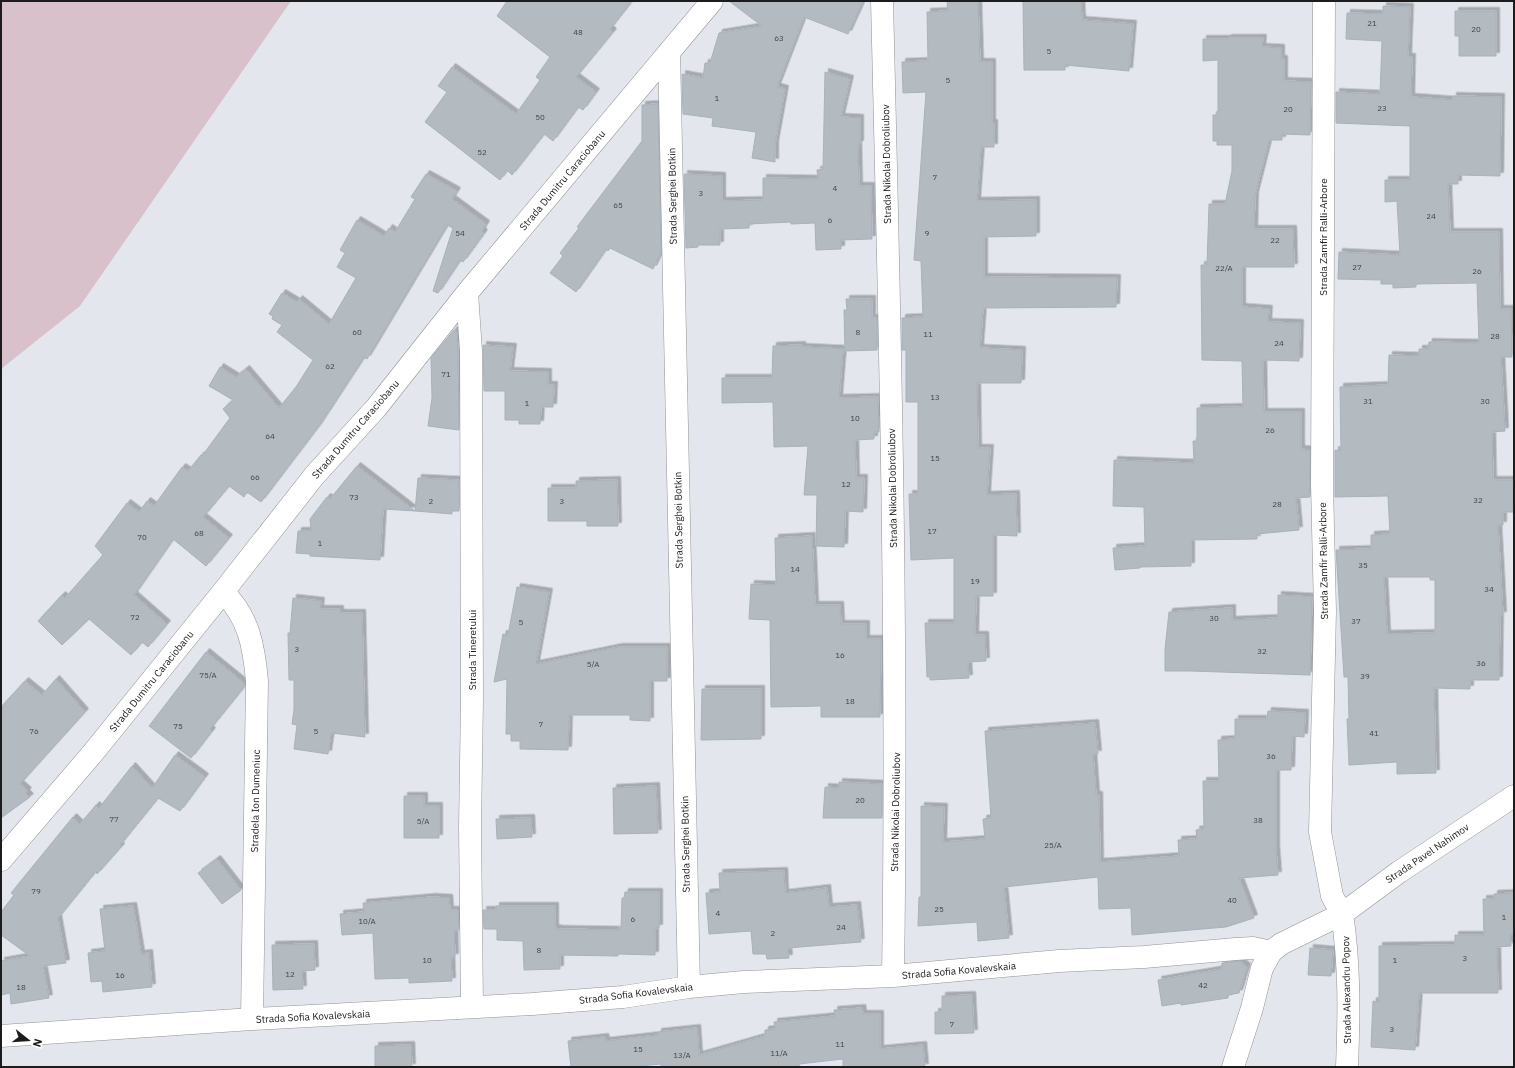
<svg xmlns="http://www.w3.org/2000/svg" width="1515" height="1068" viewBox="0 0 1515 1068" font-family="'IBM Plex Sans',sans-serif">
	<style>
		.wetland { fill: #d9c1cb }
		.building { fill: #b3bac0; stroke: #a7b2bc; fill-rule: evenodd; filter: url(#shadow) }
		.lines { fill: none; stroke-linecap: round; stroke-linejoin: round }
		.minor-casing { stroke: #939393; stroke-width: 23 }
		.minor { stroke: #fff; stroke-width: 22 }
		.labels { text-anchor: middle; stroke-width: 3; stroke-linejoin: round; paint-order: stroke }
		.number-label { font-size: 8px; fill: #424445 }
		.street-label { font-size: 10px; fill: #1c1c1c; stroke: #fff }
	</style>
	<defs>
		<filter id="shadow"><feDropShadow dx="3.5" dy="-3.5" stdDeviation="0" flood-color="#0004"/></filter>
	</defs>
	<rect width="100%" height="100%" fill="#e3e6ec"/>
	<!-- wetland -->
	<path class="wetland" d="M 1,1 L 291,1 L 80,306 L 1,369 Z"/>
	<!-- building -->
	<path class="building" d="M 507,1 L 632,1 L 610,29 L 613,32 L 576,77 L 596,92 L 583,110 L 578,107 L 553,141 L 544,134 L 512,175 L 507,170 L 500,180 L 425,122 L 447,92 L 438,86 L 452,67 L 516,114 L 540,80 L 536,77 L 550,57 L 497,16 Z
		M 729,1 L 863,1 L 848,34 L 804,17 L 777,87 L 785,89 L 775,144 L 775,162 L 752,158 L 756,132 L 712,126 L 713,118 L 683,114 L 682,74 L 703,78 L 705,63 L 710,63 L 719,33 L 762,26 Z
		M 947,1 L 978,1 L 980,62 L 992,62 L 992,123 L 994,123 L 994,147 L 981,147 L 977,201 L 1036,200 L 1036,236 L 984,237 L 984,277 L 1117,278 L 1116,307 L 983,308 L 980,348 L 1022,350 L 1021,383 L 977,383 L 978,448 L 990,448 L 987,495 L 1016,494 L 1017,536 L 993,535 L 993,596 L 976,596 L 975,635 L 985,635 L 986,661 L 968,662 L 969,678 L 930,680 L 930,677 L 927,677 L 925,623 L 954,623 L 954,558 L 911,560 L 909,494 L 918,494 L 918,402 L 906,402 L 906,350 L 902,350 L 902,318 L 923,317 L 921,261 L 914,260 L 926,92 L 903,93 L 902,62 L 928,61 L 927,12 L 948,11 Z
		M 1023,1 L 1081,1 L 1082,20 L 1133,24 L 1129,71 L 1065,65 L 1065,70 L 1024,70 Z
		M 1383,6 L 1410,7 L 1408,57 L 1412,57 L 1411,97 L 1453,100 L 1453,96 L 1501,97 L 1500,176 L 1458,175 L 1458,184 L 1448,184 L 1450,232 L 1499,232 L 1500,309 L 1511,309 L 1512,357 L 1501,357 L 1505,431 L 1492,432 L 1493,480 L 1514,480 L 1514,512 L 1503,512 L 1503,525 L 1498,525 L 1503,615 L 1500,615 L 1499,680 L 1470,680 L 1470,689 L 1434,688 L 1436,773 L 1397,774 L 1397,762 L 1349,765 L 1347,719 L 1349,719 L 1348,677 L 1344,677 L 1336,550 L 1371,549 L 1371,535 L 1390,534 L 1388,496 L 1335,497 L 1335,450 L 1341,451 L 1340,387 L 1388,385 L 1389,355 L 1419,356 L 1419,349 L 1428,349 L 1429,342 L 1479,343 L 1477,283 L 1416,284 L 1416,287 L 1393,288 L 1393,284 L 1381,284 L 1381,280 L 1338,279 L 1339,252 L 1400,255 L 1397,201 L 1385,202 L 1385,180 L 1410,180 L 1410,126 L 1336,123 L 1336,92 L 1380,94 L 1382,41 L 1346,39 L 1347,13 L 1383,14 ZM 1384,577 L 1430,577 L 1430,580 L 1435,580 L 1435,633 L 1387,634 Z
		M 1455,11 L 1496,11 L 1496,56 L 1459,56 L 1459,36 L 1455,36 Z
		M 1228,38 L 1263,38 L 1262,47 L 1281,48 L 1281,59 L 1284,59 L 1284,81 L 1311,82 L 1310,135 L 1282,134 L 1282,140 L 1269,140 L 1255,195 L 1254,229 L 1293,229 L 1294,267 L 1242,267 L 1242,307 L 1269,309 L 1268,322 L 1300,323 L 1299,361 L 1263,360 L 1264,412 L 1301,412 L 1301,449 L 1310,450 L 1310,497 L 1296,498 L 1299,530 L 1257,534 L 1257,539 L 1191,540 L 1191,566 L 1140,567 L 1140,568 L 1115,570 L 1113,548 L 1145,546 L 1144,507 L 1113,506 L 1114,460 L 1194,463 L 1193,441 L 1197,441 L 1197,408 L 1243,407 L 1242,361 L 1202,360 L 1201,265 L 1207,265 L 1209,204 L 1225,204 L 1232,171 L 1232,145 L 1217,145 L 1217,141 L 1213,141 L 1213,115 L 1218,115 L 1218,60 L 1203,61 L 1203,39 L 1228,39 Z
		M 825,72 L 850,79 L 841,117 L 860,118 L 860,144 L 858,144 L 859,186 L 871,186 L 872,239 L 841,240 L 841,249 L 816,250 L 815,223 L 791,224 L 791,222 L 749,224 L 749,228 L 720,229 L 720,245 L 698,245 L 698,247 L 686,248 L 684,174 L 722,176 L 722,201 L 763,200 L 763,178 L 818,179 L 817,170 L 823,169 Z
		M 658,104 L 661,252 L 653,269 L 610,248 L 608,251 L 606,249 L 576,292 L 550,273 L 563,256 L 560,253 L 579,228 L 577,227 L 642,141 L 642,105 Z
		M 426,174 L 457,191 L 452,199 L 486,224 L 482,231 L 484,233 L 463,262 L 460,260 L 438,293 L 433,291 L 453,228 L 447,225 L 367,359 L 364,357 L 318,427 L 261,502 L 247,492 L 244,497 L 229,486 L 203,517 L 229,538 L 206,566 L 173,539 L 134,595 L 167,624 L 148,647 L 142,642 L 131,655 L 89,619 L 62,645 L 38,621 L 62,595 L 65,598 L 103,555 L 95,546 L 127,503 L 139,512 L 147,501 L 154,506 L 182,467 L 188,471 L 201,455 L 202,456 L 230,418 L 223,409 L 233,400 L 209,386 L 220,367 L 236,377 L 246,369 L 279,408 L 296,387 L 313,360 L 277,332 L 282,325 L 272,319 L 273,316 L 269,314 L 282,293 L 297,302 L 299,299 L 329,324 L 356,278 L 337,267 L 345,253 L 340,250 L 357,220 L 384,236 L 389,228 L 395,232 L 415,199 L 411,197 Z
		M 846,299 L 872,299 L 872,318 L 877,318 L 877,350 L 845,351 L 844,310 L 847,310 Z
		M 454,330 L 457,332 L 458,351 L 459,430 L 428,426 L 432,398 L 431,358 Z
		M 483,345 L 513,347 L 510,371 L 548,372 L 548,385 L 554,385 L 553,407 L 541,407 L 540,424 L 519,424 L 519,420 L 505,420 L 505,391 L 484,391 Z
		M 802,345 L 802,347 L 843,349 L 839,398 L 878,397 L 879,432 L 874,432 L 874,439 L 855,440 L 856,478 L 864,478 L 863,512 L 845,511 L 844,547 L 816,546 L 817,495 L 804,495 L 808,446 L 774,447 L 773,402 L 722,403 L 722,378 L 772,378 L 773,346 Z
		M 357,466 L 415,511 L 383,509 L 380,560 L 310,556 L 310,554 L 296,553 L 298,531 L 311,531 L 310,519 L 327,497 L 330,499 Z
		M 418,478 L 459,480 L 459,511 L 452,511 L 452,514 L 415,511 Z
		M 617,480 L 618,526 L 587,526 L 587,521 L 548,521 L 548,488 L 576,488 L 576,481 Z
		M 812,536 L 815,605 L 840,605 L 841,624 L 866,624 L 866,639 L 881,639 L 880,717 L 821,717 L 821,706 L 771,707 L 770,620 L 749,619 L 751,584 L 776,585 L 775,538 Z
		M 517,587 L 549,592 L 536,664 L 619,647 L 667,647 L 667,681 L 650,681 L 650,721 L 630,720 L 630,715 L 569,715 L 568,750 L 520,749 L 520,741 L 511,741 L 511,734 L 506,734 L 507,679 L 494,682 L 503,634 L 508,635 Z
		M 1278,595 L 1312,597 L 1310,675 L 1190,671 L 1165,671 L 1165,649 L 1169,612 L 1232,608 L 1232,620 L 1278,618 Z
		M 293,598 L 321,601 L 320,609 L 340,609 L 340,613 L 362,613 L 365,737 L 331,733 L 328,754 L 294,749 L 297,725 L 292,724 L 294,710 L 294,680 L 289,680 L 288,633 L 290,633 Z
		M 206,652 L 244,683 L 244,687 L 210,729 L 212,731 L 191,758 L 149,726 Z
		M 56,679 L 85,712 L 20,784 L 28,791 L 26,793 L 30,797 L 1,818 L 1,707 L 25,681 L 42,695 Z
		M 702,689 L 761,689 L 761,739 L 701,740 Z
		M 1268,711 L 1305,713 L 1304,737 L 1292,736 L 1291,770 L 1276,770 L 1276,849 L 1278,875 L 1239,878 L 1254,918 L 1226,927 L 1132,935 L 1131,908 L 1099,909 L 1098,877 L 1004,887 L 1009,938 L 978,941 L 977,922 L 918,926 L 919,897 L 921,897 L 921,806 L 944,807 L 943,842 L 985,839 L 983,819 L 991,818 L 985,731 L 1095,723 L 1098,754 L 1093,754 L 1096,795 L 1099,795 L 1100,862 L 1179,856 L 1178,840 L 1197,839 L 1196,830 L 1204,829 L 1203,781 L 1219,781 L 1218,740 L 1235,739 L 1235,719 L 1267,719 Z
		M 175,755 L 205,777 L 180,811 L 158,798 L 120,845 L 121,847 L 97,874 L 96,871 L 58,918 L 66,963 L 43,966 L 49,998 L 11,1004 L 10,993 L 1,995 L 1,961 L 30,956 L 1,935 L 1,912 L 14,895 L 11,893 L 73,817 L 80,824 L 96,805 L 99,808 L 132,766 L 152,788 Z
		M 839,782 L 882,784 L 882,818 L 823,818 L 825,787 L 839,788 Z
		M 656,786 L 658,833 L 614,834 L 613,788 Z
		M 404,796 L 424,796 L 424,806 L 439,806 L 439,838 L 404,838 Z
		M 531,818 L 532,837 L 497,839 L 496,819 Z
		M 217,859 L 241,890 L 222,904 L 198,873 Z
		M 784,871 L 785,893 L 827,888 L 829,907 L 857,905 L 861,942 L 788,948 L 789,958 L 767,959 L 766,954 L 753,954 L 751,931 L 709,934 L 706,893 L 720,892 L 719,873 Z
		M 625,892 L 659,892 L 659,928 L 655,928 L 655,955 L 618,954 L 618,956 L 560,955 L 560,969 L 524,970 L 523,941 L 497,940 L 497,929 L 484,929 L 483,910 L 496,910 L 496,906 L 555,906 L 555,928 L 559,929 L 619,930 L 619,927 L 621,928 L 622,898 L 624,898 Z
		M 1514,893 L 1514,934 L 1510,934 L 1511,946 L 1497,947 L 1498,993 L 1419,993 L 1415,1050 L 1371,1047 L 1373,1001 L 1379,1002 L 1379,946 L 1455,945 L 1455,935 L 1484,935 L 1483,899 L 1494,899 L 1494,894 Z
		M 432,897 L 449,898 L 450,910 L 458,910 L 459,930 L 454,930 L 455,957 L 451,957 L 452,981 L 409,983 L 409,978 L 375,979 L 373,933 L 342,935 L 340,914 L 364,912 L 363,903 Z
		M 133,906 L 141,954 L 149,953 L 152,987 L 103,992 L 102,981 L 91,982 L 88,953 L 105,951 L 100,909 Z
		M 314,944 L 315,970 L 302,971 L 303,989 L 273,990 L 272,945 Z
		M 1310,948 L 1333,950 L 1331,976 L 1308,975 Z
		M 1240,961 L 1247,967 L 1239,993 L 1228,995 L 1228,998 L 1181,1005 L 1181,1003 L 1162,1006 L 1158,980 L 1222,969 L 1222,963 Z
		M 972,995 L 974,1033 L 935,1034 L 935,1012 L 942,1012 L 942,996 Z
		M 862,1008 L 863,1014 L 880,1014 L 880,1049 L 923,1045 L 925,1067 L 843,1067 L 843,1059 L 799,1064 L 799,1067 L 661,1067 L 661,1064 L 629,1067 L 571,1067 L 568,1041 L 605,1037 L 606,1041 L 658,1035 L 658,1032 L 697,1028 L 699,1055 L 765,1036 L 765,1030 L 775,1029 L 774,1022 L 835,1016 L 834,1010 Z
		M 411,1045 L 412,1067 L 375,1067 L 375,1046 Z"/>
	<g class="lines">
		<!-- minor casing -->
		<g class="minor-casing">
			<path id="minor" d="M 882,1 C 890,326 898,651 893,976
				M 669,52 L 689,987
				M 467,293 L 471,351 L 472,700 L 470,827 L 472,1007
				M 223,592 C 249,617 254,647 257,681 L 252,1019
				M 1,860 L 92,754 L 223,592 L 314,476 L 376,408 L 467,293 L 712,1
				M 1,1036 L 252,1019 L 532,1004 L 623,997 L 689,987 L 744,982 L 893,976 L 1059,961 L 1144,957 L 1236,949 L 1253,948 L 1271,952
				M 1233,1067 L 1252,1008 L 1262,968 L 1271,952 L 1281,944 L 1342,914 L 1332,896 L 1320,832 L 1325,611 L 1322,484 L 1324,1
				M 1347,1067 C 1349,1016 1350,965 1342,914 L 1399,872 L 1514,796"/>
		</g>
		<!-- minor -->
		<use href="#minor" class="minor"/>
	</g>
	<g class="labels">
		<!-- number labels -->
		<g class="number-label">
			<text x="1372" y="26">21</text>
			<text x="1476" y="32">20</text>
			<text x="578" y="35">48</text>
			<text x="779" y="41">63</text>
			<text x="1049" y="54">5</text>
			<text x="948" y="83">5</text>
			<text x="717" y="101">1</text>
			<text x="1382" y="111">23</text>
			<text x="1288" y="112">20</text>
			<text x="540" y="120">50</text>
			<text x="482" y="155">52</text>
			<text x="935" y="180">7</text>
			<text x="835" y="191">4</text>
			<text x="701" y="196">3</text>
			<text x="618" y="208">65</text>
			<text x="1431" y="219">24</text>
			<text x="830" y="223">6</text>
			<text x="460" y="236">54</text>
			<text x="927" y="236">9</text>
			<text x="1275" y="243">22</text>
			<text x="1357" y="270">27</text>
			<text x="1224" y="271">22/A</text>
			<text x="1477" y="274">26</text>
			<text x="357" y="335">60</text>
			<text x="858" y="335">8</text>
			<text x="928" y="337">11</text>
			<text x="1495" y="339">28</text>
			<text x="1279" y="346">24</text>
			<text x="330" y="369">62</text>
			<text x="446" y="377">71</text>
			<text x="935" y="400">13</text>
			<text x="1368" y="404">31</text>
			<text x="1485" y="404">30</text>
			<text x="527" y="406">1</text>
			<text x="855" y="421">10</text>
			<text x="1270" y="433">26</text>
			<text x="270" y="439">64</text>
			<text x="935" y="461">15</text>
			<text x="255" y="480">66</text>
			<text x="846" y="487">12</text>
			<text x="354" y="500">73</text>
			<text x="1478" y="503">32</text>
			<text x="431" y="504">2</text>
			<text x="562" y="504">3</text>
			<text x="1277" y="507">28</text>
			<text x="932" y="534">17</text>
			<text x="199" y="536">68</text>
			<text x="142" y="540">70</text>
			<text x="320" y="546">1</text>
			<text x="1363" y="568">35</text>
			<text x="795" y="572">14</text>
			<text x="975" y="584">19</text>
			<text x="1489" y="592">34</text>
			<text x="135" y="620">72</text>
			<text x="1214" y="621">30</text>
			<text x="1356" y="624">37</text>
			<text x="521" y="625">5</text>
			<text x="297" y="652">3</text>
			<text x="1262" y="654">32</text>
			<text x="840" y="658">16</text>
			<text x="1481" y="666">36</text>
			<text x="593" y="667">5/A</text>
			<text x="208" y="678">75/A</text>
			<text x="1365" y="679">39</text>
			<text x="850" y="704">18</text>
			<text x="541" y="727">7</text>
			<text x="178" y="729">75</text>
			<text x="34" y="734">76</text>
			<text x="316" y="734">5</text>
			<text x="1374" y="736">41</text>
			<text x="1271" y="759">36</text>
			<text x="860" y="803">20</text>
			<text x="114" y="822">77</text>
			<text x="1258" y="823">38</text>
			<text x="423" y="824">5/A</text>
			<text x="1053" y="848">25/A</text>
			<text x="36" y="894">79</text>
			<text x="1232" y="903">40</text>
			<text x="939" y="912">25</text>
			<text x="718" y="916">4</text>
			<text x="1504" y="920">1</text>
			<text x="633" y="922">6</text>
			<text x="367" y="924">10/A</text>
			<text x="841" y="930">24</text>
			<text x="773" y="936">2</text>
			<text x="539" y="953">8</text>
			<text x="1465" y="961">3</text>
			<text x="427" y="963">10</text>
			<text x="1395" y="963">1</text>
			<text x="290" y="977">12</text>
			<text x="120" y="978">16</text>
			<text x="1203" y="988">42</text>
			<text x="21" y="990">18</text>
			<text x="952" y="1027">7</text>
			<text x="1392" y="1032">3</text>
			<text x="840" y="1047">11</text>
			<text x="638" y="1052">15</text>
			<text x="779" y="1056">11/A</text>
			<text x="682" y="1058">13/A</text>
		</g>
		<!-- street labels -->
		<g class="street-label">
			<text transform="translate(886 164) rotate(-91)" y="4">Strada Nikolai Dobroliubov</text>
			<text transform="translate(562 180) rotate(-50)" y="4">Strada Dumitru Caraciobanu</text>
			<text transform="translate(672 196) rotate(-91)" y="4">Strada Serghei Botkin</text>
			<text transform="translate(1323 237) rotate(-90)" y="4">Strada Zamfir Ralli-Arbore</text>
			<text transform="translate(355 429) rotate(-49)" y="4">Strada Dumitru Caraciobanu</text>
			<text transform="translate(892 488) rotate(-91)" y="4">Strada Nikolai Dobroliubov</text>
			<text transform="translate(678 520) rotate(-91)" y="4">Strada Serghei Botkin</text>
			<text transform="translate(1323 561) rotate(-91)" y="4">Strada Zamfir Ralli-Arbore</text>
			<text transform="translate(472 650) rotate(-90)" y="4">Strada Tineretului</text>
			<text transform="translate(151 681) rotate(-51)" y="4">Strada Dumitru Caraciobanu</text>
			<text transform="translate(255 801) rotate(-89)" y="4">Stradela Ion Dumeniuc</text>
			<text transform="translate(895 812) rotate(-89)" y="4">Strada Nikolai Dobroliubov</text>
			<text transform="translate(685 844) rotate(-91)" y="4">Strada Serghei Botkin</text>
			<text transform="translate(1427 853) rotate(-34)" y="4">Strada Pavel Nahimov</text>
			<text transform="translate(959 970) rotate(-5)" y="4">Strada Sofia Kovalevskaia</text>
			<text transform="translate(1346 990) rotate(-91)" y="4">Strada Alexandru Popov</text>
			<text transform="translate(636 993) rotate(-7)" y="4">Strada Sofia Kovalevskaia</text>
			<text transform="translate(313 1016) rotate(-3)" y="4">Strada Sofia Kovalevskaia</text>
		</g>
	</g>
	<!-- border -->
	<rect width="1515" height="1068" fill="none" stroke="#1c1c1c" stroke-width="4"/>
	<!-- north arrow -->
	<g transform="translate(28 1040) rotate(107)" stroke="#ffffff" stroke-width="3" paint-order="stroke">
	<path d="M0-3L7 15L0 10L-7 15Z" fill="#1c1c1c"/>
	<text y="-6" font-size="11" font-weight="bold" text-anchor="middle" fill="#1c1c1c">N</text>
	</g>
</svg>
